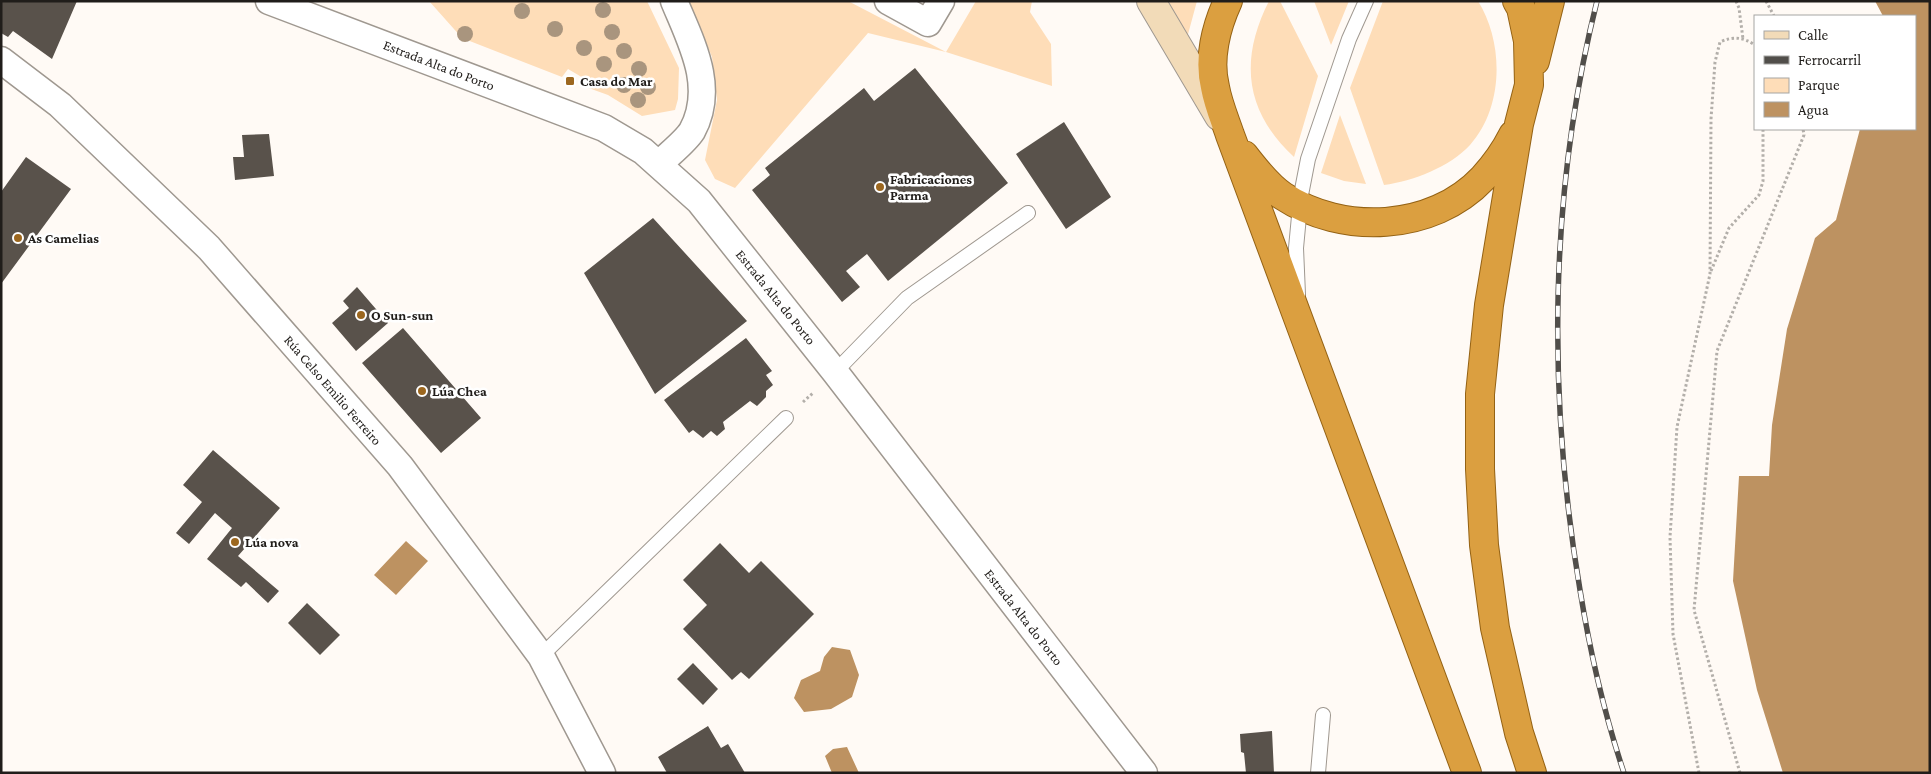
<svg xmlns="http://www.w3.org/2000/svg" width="1931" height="774" viewBox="0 0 1931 774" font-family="'Crimson Pro',serif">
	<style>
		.green { fill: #feddb8 }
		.water { fill: #bd9261 }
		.building { fill: #59524b }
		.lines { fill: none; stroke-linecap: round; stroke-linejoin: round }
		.service-casing { stroke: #9f9890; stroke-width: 16 }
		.minor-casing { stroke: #9f9890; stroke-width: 29 }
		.secondary-casing { stroke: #9f9890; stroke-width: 30 }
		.trunk-casing { stroke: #946214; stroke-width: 30 }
		.path { stroke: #b3afaa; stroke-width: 3; stroke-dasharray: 2.5 2.5; stroke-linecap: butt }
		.service { stroke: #fff; stroke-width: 14 }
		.minor { stroke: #fff; stroke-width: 26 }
		.secondary { stroke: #f2dbb8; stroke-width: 28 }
		.trunk { stroke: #db9f40; stroke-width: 28 }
		.rail-casing { stroke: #514e4a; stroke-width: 5.5 }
		.rail { stroke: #fff; stroke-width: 4; stroke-dasharray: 11; stroke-linecap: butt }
		.tree { fill: #a9957e }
		.poi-dot { fill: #9c671f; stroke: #fff; stroke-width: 2 }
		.labels { text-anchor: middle; stroke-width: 5; stroke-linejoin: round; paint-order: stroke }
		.street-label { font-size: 14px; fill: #201d1a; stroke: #fff }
		.poi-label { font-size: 14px; font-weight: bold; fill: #201d1a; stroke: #fff; text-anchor: start }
	</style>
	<rect width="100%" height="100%" fill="#fffaf5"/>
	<!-- green -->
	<path class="green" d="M 429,1 L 647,1 L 679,68 L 678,99 L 675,110 L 642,116 L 608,95 L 583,86 L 585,79 L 568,69 L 562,77 L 462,38 Z
		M 689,1 L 848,1 L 946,52 L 976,1 L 1032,1 L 1030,12 L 1051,44 L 1052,86 L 946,52 L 868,33 L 735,188 L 715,179 L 705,160 L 717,100 L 712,57 Z
		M 1168,1 L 1197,1 L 1187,38 Z
		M 1269,1 L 1280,1 L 1318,76 L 1294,157 C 1245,112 1239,60 1269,1 Z
		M 1314,1 L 1349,1 L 1331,45 Z
		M 1383,1 L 1478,1 C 1504,43 1504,107 1470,145 C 1450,167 1413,181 1384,185 L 1350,88 Z
		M 1340,115 L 1366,184 L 1344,181 L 1321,173 Z"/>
	<!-- water -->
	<path class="water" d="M 1875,1 L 1930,1 L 1930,773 L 1783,773 L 1757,690 L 1733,581 L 1739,476 L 1769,476 L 1772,425 L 1787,329 L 1815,238 L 1836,220 L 1860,129 L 1915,129 L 1915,16 L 1883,16 Z
		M 406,541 L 428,561 L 396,595 L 374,575 Z
		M 832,647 L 850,650 L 859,675 L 852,697 L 831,709 L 804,712 L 794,698 L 801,680 L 820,671 L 824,657 Z
		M 847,747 L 859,773 L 832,773 L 825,756 L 833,749 Z"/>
	<!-- building -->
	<path class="building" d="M 1,1 L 77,1 L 52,59 L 13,31 L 8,37 L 1,33 Z
		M 915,68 L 1008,183 L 888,281 L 867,254 L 846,271 L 860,287 L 842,302 L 752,190 L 770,175 L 765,168 L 864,88 L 874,101 Z
		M 1064,122 L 1111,197 L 1066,229 L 1016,154 Z
		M 269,134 L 274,176 L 235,180 L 233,157 L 244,157 L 242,135 Z
		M 26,157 L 71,189 L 1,284 L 1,192 Z
		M 653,218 L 747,321 L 655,394 L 584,273 Z
		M 357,287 L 388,323 L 356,351 L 332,323 L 349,308 L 343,301 Z
		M 403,328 L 481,418 L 441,453 L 362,363 Z
		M 746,338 L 772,371 L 766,375 L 773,385 L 766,391 L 766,397 L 757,406 L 750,401 L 723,422 L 725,429 L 717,436 L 711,431 L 703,438 L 693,430 L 689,433 L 664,400 Z
		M 213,450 L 280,508 L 238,556 L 279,591 L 268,603 L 246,582 L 241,587 L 207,559 L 232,528 L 215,513 L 189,544 L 176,533 L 202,502 L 183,485 Z
		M 720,543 L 749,573 L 761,561 L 814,614 L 749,679 L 741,672 L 732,680 L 683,629 L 707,605 L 683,580 Z
		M 307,603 L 340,635 L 320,655 L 288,623 Z
		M 693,663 L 718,689 L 703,705 L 677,679 Z
		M 708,726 L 721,748 L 728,744 L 745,773 L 667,773 L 658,757 Z
		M 1272,731 L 1274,773 L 1246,773 L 1244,753 L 1241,752 L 1240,734 Z"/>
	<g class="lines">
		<!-- service casing -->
		<g class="service-casing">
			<path id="service" d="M 1298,294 L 1296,248 L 1301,195 L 1308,159 L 1349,39 L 1366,1
				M 835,372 L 907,298 L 1028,213
				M 541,656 L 786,418
				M 1318,773 L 1323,715"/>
		</g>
		<!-- minor casing -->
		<g class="minor-casing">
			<path id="minor" d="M 269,1 L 604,128 L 643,151 L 699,201 L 835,372 L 1144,773
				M 888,1 L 928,23 L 941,1
				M 1,60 L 60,105 L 209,248 L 400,466 L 541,656 L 602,773
				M 659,164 C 668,155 685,142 692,131 C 716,87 691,42 674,1"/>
		</g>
		<!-- secondary casing -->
		<g class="secondary-casing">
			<path id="secondary" d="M 1151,1 L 1219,116"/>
		</g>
		<!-- trunk casing -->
		<g class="trunk-casing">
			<path id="trunk" d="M 1228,1 C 1216,27 1208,59 1215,87 C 1218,104 1225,120 1230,135 L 1467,773
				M 1517,1 L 1521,8 L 1528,41 L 1529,85 L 1519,124 L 1489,305 L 1480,394 L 1480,469 L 1484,545 L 1495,628 L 1519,733 L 1532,773
				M 1535,61 L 1550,1
				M 1244,155 C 1254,168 1269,187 1283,196 C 1342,235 1432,232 1483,178 C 1495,165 1505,151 1513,135"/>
		</g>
		<!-- path -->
		<path class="path" d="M 1736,1 L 1739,8 L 1743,39
			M 1766,1 L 1774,16
			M 1711,271 L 1729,228 L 1759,195 L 1763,181 L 1763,129
			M 803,402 L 813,393
			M 1699,773 L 1673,634 L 1670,537 L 1677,427 L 1710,274 L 1711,119 L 1715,62 L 1720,42 C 1733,36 1743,37 1755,45
			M 1740,773 L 1694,610 L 1717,351 L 1804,135 L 1803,129"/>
		<!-- service -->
		<use href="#service" class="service"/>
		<!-- minor -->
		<use href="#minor" class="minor"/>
		<!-- secondary -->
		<use href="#secondary" class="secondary"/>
		<!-- trunk -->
		<use href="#trunk" class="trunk"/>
		<!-- rail casing -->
		<g class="rail-casing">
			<path id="rail" d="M 1597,1 C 1549,193 1547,395 1580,590 C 1590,652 1604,713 1624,773"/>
		</g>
		<!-- rail -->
		<use href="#rail" class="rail"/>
	</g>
	<!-- trees -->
	<g class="tree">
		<circle cx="603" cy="10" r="8"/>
		<circle cx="522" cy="11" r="8"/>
		<circle cx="555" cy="29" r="8"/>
		<circle cx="612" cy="32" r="8"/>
		<circle cx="465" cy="34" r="8"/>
		<circle cx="584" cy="48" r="8"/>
		<circle cx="624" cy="51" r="8"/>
		<circle cx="604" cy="64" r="8"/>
		<circle cx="639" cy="69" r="8"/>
		<circle cx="624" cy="85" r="8"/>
		<circle cx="648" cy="87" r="8"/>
		<circle cx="638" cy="100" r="8"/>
	</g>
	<!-- markers -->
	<g class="poi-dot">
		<rect x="565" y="76" width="10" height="10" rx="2.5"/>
		<circle cx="880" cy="187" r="5"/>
		<circle cx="18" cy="238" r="5"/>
		<circle cx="361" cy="315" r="5"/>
		<circle cx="422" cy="391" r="5"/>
		<circle cx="235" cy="542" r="5"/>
	</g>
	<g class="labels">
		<!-- street labels -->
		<g class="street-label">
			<text transform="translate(439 65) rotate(21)" y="5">Estrada Alta do Porto</text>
			<text transform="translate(776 297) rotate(51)" y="5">Estrada Alta do Porto</text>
			<text transform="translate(333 390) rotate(49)" y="5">Rúa Celso Emilio Ferreiro</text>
			<text transform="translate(1024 617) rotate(52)" y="5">Estrada Alta do Porto</text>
		</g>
		<!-- poi labels -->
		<g class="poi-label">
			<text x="580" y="86">Casa do Mar</text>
			<text x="890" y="184">Fabricaciones<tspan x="890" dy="16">Parma</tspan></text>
			<text x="28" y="243">As Camelias</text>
			<text x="371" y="320">O Sun-sun</text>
			<text x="432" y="396">Lúa Chea</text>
			<text x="245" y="547">Lúa nova</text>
		</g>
	</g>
	<!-- border -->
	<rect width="1931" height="774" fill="none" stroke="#201d1a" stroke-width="5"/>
	<!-- legend -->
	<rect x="1754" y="15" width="162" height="115" fill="#ffffff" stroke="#a6a5a3"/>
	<rect x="1764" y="31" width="25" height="8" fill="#f2dbb8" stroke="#a6a5a3"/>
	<text x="1798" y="40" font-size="15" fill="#201d1a">Calle</text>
	<rect x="1764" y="56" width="25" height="8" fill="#514e4a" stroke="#a6a5a3"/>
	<text x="1798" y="65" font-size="15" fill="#201d1a">Ferrocarril</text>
	<rect x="1764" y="78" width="25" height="15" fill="#feddb8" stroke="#a6a5a3"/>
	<text x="1798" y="90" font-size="15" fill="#201d1a">Parque</text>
	<rect x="1764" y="102" width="25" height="15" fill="#bd9261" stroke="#a6a5a3"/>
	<text x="1798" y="115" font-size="15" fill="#201d1a">Agua</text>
</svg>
